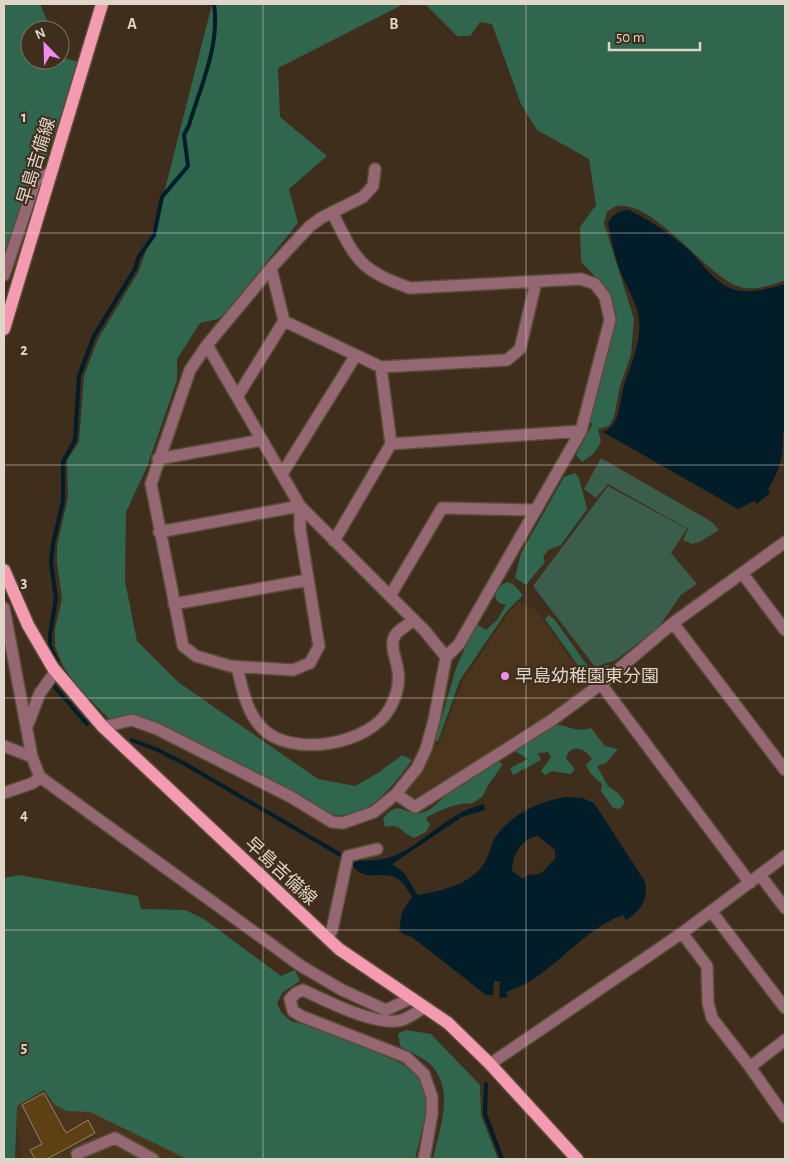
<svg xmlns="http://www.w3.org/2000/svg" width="789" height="1163" viewBox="0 0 789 1163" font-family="'Alegreya Sans','Noto Sans JP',sans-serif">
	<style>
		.built { fill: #4a351c }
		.green { fill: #3a5d4c }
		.forest { fill: #30664e }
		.water { fill: #001d29; fill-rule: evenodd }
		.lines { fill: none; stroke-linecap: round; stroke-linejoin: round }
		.stream { stroke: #001d29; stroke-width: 4 }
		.building { fill: #5d4115; stroke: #93836c }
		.minor-casing { stroke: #5b4c3a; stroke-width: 14 }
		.major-casing { stroke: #5b4c3a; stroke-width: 15 }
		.minor { stroke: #946772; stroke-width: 11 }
		.major { stroke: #f59bb1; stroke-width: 12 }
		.grid { fill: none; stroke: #dfd5c9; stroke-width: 1; stroke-opacity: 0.55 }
		.poi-dot { fill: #f28af3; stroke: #3e2e1b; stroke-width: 2 }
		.labels { text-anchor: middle; stroke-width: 4; stroke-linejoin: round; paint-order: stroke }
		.street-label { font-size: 18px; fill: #dfd5c9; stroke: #3e2e1b }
		.poi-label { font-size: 18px; fill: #dfd5c9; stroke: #3e2e1b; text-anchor: start }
		.grid-label { font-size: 16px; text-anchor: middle; font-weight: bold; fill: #dfd5c9; stroke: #3e2e1b; stroke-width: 4; stroke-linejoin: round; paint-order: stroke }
	</style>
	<rect width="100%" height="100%" fill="#3e2e1b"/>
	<!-- built -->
	<path class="built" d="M 519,602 L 537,611 L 582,675 L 603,671 L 605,674 L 548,717 L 531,724 L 432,791 L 419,797 L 412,797 L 407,789 L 424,769 L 434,744 L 439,744 L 463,681 L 509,612 Z
		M 43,1083 L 215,1159 L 23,1159 L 11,1101 Z"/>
	<!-- green -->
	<path class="green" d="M 601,458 L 712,522 L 719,530 L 700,542 L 692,544 L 683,540 L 688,529 L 608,484 L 596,498 L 584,489 Z
		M 608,486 L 687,529 L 671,553 L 697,584 L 681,595 L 658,628 L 616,660 L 595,667 L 533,586 Z"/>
	<!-- forest -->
	<path class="forest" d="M 4,4 L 40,4 L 51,30 L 30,30 L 30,60 L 60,60 L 60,57 L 79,62 L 42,170 L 31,178 L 4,259 Z
		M 212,4 L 404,4 L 278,68 L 280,117 L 327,156 L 289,189 L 298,223 L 226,312 L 218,319 L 200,323 L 177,359 L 177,380 L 147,467 L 126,512 L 125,581 L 137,641 L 178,682 L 318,779 L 355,786 L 378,773 L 402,755 L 412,760 C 398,780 366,822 337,815 C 330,814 322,809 315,806 L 158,723 L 131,715 L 110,720 L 76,685 L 63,666 L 55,646 L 55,629 L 62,599 L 57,562 L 57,546 L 68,497 L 67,460 L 79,442 L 84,376 L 98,339 L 139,271 L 160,209 Z
		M 425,4 L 785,4 L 785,280 C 775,285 751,291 740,287 C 705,276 656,201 617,206 C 614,207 610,210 607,212 L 604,223 L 634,319 L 631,355 L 620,386 L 614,417 L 609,426 L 598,429 L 601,442 L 594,453 L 582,462 L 576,455 L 593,423 L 587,422 L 616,316 C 611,292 598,279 581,262 L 580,227 L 596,205 L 589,159 L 537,130 L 521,104 L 492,24 L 480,22 L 470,36 L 457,36 Z
		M 575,473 L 579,478 L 587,509 L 561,545 L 548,550 L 543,557 L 545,562 L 526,585 L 515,578 L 521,553 L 564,477 Z
		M 507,582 L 513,584 L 523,595 L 507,611 L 460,680 L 438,741 L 435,741 L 456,668 L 476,624 L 486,630 L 497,620 L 506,605 L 499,603 L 495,597 L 498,587 Z
		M 549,615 L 555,620 L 589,668 L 609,665 L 609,669 L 582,671 L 545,619 Z
		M 552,724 C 567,725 576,733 591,728 L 605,746 L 618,749 L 606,763 L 597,766 L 608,786 L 618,793 L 625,802 L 620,809 L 613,808 L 601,791 L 602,784 L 591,774 L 586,765 L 592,759 C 585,748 571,743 566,758 L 575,770 L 570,774 L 552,771 L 545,775 L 541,771 L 551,757 L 548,752 L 538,753 L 541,760 L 513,775 L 510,768 L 528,759 L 516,752 L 519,744 Z
		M 498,761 L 503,764 L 487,787 L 482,797 L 471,804 C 460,801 435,812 426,818 L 430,825 L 426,832 L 414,838 C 401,833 401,823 385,827 L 383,819 C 400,796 404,818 424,812 C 434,809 443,797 451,790 C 466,779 483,772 498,761 Z
		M 19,875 L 138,896 L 141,909 L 185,910 L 204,919 L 281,976 L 295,970 L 300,981 L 283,992 L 277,1003 L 281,1012 L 291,1021 L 321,1029 L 403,1064 L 414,1073 L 421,1081 L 426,1093 L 427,1110 L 415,1159 L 187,1159 L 90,1112 L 67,1111 L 55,1105 L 44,1090 L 17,1106 L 15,1159 L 4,1159 L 4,878 Z
		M 406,1030 L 431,1034 L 480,1085 L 481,1115 L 498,1159 L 433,1159 C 439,1130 455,1092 432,1066 C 425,1058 409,1052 400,1046 L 398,1034 Z"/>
	<!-- water -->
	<path class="water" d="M 628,210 C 646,217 674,237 689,250 C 701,262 715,283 732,289 C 748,295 769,288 785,284 L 785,430 L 783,433 C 783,458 781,468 768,489 L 770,493 L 757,504 L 754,501 L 738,509 L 603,432 C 619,426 619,408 622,393 C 628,369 642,345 639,319 C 637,301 623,282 618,265 C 614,252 611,238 608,224 C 612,215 617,211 628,210 Z
		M 566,797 L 582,798 L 594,803 L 644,880 C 650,897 641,911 626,920 L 623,915 C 578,931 552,978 506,992 L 508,997 L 499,998 L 500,981 L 494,981 L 493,995 L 486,995 L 412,937 L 403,934 L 399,930 L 402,912 L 412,897 C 408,891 403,881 397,878 C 378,869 365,885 350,862 L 353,859 C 412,870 431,817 484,804 L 485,810 L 462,817 L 392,864 L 404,873 L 418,895 C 439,891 465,886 480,869 C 490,858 490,844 497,835 C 513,813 541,801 566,797 ZM 538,836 L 555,850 L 555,859 C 546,866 543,878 529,874 L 523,879 L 512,871 C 512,856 521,838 538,836 Z"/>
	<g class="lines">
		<!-- stream -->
		<path class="stream" d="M 57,661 L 50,646 L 50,634 L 56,599 L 51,562 L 53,544 L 63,501 L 63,462 L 75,440 L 79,376 L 94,336 L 135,269 L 138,258 L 154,235 L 162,197 L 188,166 L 184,135 L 189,125 C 201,85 220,46 214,4
			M 53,685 L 87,724
			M 132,740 L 158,750 L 185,764 L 346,858
			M 486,1084 L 485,1114 L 502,1159"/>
	</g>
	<!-- building -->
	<path class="building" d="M 44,1093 L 66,1133 L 88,1120 L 95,1133 L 47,1159 L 35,1159 L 30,1150 L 42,1144 L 22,1105 Z"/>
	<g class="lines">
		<!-- minor casing -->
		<g class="minor-casing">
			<path id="minor" d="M 271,268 L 284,321 L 381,367 L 507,360 L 520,349 L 536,282
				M 4,275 L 36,180 L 51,172
				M 207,345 L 300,506 L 425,631 L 446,657
				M 237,397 L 284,321
				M 391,444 L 581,431
				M 158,459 L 262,440
				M 282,474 L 356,355
				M 300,506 L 300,529 L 319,646 L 310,663 L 293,670 L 230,666 L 196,656 L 183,646 L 151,484 L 190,370 L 207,345 L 271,268 L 309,227 L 321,218 L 363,197 L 373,186 L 375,169
				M 159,532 L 300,506
				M 334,541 L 391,444 L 381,367
				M 742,573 L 785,630
				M 390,596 L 442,508 L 534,510
				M 174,604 L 308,580
				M 4,608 L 32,757 L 40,777 L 301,966 L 342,990 L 386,1010 L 412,998
				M 673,623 L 785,770
				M 237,667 C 242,687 246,711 261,727 C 290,759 370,745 390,708 C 396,697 400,684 398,671 C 397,660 388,644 396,634 C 400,629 409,624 414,620
				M 601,684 L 750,883
				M 28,724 L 40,693 L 55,672
				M 103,727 L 132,720 L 157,729 L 291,797 L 332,822 L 343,823 L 374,812 L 396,794 L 417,768 L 426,749 L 434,720 L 446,657 L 459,644 L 581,431 L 610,320 L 605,297 L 595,284 L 581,279 L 410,288 C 359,271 355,258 332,212
				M 4,746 L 32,757
				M 4,793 L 33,783 L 40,777
				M 396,794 L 415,807 L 552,720 L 601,684 L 673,623 L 785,542
				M 760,875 L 785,908
				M 711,911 L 785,1008
				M 682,933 L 707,966 L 708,1003 L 712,1018 L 750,1067 L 785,1040
				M 327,938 L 332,930 L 348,856 L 377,849
				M 490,1064 L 682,933 L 785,856
				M 750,1067 L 785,1117
				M 77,1154 L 115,1138 L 153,1159
				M 424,1159 L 432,1114 L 432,1097 L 424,1074 L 406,1057 L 301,1016 L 293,1011 L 290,999 L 296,993 L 303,990 C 327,1001 376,1027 402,1020 C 409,1018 418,1011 425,1007"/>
		</g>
		<!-- major casing -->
		<g class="major-casing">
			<path id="major" d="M 4,329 L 102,4
				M 4,570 L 28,625 L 53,668 L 103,727 L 339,949 L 448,1023 L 490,1064 L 577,1159"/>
		</g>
		<!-- minor -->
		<use href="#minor" class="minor"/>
		<!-- major -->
		<use href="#major" class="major"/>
	</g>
	<!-- grid -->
	<path class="grid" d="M 263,4 L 263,1159M 526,4 L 526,1159M 4,233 L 785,233M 4,465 L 785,465M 4,698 L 785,698M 4,930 L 785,930"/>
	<!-- markers -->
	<circle class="poi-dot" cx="505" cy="676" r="5"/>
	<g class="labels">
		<!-- street labels -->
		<g class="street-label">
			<text transform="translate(36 161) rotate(-73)" y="6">早島吉備線</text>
			<text transform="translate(281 871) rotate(43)" y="6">早島吉備線</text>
		</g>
		<!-- poi labels -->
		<g class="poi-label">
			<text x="515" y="682">早島幼稚園東分園</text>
		</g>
	</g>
	<g class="grid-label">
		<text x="132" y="29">A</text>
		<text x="394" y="29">B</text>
		<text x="24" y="122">1</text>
		<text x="24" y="355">2</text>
		<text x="24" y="587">3</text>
		<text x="24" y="820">4</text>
		<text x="24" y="1052">5</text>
	</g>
	<!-- border -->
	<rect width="789" height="1163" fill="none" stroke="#dfd5c9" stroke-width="10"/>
	<!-- north arrow -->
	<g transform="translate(45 45) rotate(337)"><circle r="24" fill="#3e2e1b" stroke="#7e7161"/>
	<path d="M0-4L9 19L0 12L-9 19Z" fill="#f28af3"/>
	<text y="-8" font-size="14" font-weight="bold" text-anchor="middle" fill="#dfd5c9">N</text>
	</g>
	<!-- scale -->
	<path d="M609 42v8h91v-8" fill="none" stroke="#dfd5c9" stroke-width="2.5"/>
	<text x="616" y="42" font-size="15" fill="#dfd5c9" stroke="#3e2e1b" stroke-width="4" paint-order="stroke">50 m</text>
</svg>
